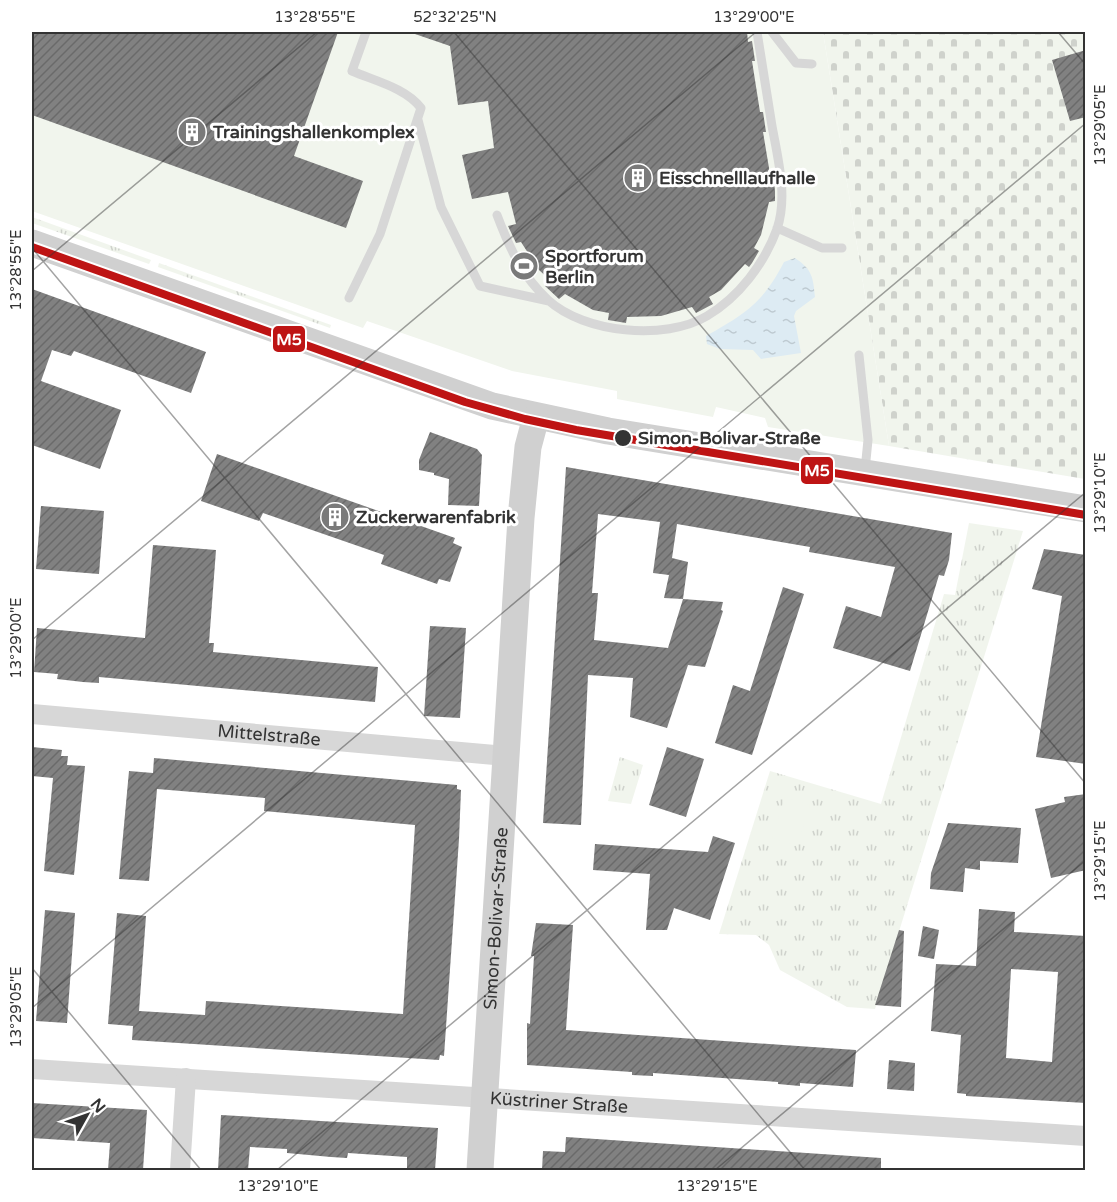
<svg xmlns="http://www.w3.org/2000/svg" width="1117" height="1202" viewBox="0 0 1117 1202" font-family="'Varela Round',sans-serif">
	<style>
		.grass { fill: url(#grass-tufts) }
		.cemetery { fill: url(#cemetery-stones) }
		.garden { fill: #f1f5ed }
		.water { fill: url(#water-ripples) }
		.building { fill: url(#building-hatch); fill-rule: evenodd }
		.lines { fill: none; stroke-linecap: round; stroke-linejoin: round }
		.lane { stroke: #d7d7d7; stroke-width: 9 }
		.street { stroke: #d7d7d7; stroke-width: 20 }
		.secondary { stroke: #d0d0d0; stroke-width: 27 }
		.tram-1-casing { stroke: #fff; stroke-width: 12 }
		.tram-1 { stroke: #be1414; stroke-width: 8 }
		.ticks { fill: none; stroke: #333; stroke-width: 1.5; stroke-opacity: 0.45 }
		.stop-dot { fill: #333; stroke: #fff; stroke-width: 2 }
		.labels { text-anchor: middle; stroke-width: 6; stroke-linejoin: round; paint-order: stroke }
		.poi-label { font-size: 18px; font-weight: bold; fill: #333; stroke: #fff; text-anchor: start }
		.stop-label { font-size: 18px; font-weight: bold; fill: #333; stroke: #fff; text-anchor: start }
		.street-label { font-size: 18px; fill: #333; stroke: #fff }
		.line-badge { stroke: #fff; stroke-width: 2 }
		.badge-label { font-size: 16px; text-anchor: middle; font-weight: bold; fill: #fff }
		.neatline { fill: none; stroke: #333; stroke-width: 2 }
		.ticks-label { font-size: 15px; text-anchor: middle; fill: #333 }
	</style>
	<defs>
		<pattern id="grass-tufts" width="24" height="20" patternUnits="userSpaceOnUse" patternTransform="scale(1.5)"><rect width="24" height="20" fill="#f1f5ed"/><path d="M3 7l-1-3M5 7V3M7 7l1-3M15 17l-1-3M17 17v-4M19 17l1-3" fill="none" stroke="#cfd2cc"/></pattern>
		<pattern id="cemetery-stones" width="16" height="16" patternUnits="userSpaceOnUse" patternTransform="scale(1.5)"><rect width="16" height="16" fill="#f1f5ed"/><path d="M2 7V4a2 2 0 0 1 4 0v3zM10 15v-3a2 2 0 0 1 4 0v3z" fill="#cfd2cc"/></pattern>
		<pattern id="water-ripples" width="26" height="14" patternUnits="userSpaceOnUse" patternTransform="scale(1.5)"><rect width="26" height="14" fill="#ddebf3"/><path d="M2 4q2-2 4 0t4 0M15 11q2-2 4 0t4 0" fill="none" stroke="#becad1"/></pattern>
		<pattern id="building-hatch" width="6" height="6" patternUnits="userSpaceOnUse" patternTransform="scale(1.5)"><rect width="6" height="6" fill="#818181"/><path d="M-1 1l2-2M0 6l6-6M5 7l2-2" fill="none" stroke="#6a6a6a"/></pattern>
	</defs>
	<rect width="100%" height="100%" fill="#fff"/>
	<!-- grass -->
	<path class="grass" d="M 32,217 L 151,260 L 149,264 L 32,223 Z
		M 159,263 L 331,325 L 330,328 L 158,267 Z
		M 969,523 L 1023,531 L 875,1009 L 847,1007 L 780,970 L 769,945 L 756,935 L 719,934 L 770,771 L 881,804 L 944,594 L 955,595 Z
		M 620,757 L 643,765 L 631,804 L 608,801 Z"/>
	<!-- cemetery -->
	<path class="cemetery" d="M 823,32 L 1085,32 L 1085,479 L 889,446 Z"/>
	<!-- garden -->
	<path class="garden" d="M 32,32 L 823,32 L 889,446 L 768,427 L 765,418 L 716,407 L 713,417 L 617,399 L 617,391 L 512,371 L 367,321 L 363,328 L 32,211 Z
		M 785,797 L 810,805 L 797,846 L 772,838 Z"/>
	<!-- water -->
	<path class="water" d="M 795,258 C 813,270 813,278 815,297 L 796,311 L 794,316 L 801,353 L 761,359 L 753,350 L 720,349 L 707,344 L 706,336 C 745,314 763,303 784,262 Z"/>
	<!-- building -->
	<path class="building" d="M 32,32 L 338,32 L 294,156 L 363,181 L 346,228 L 32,115 Z
		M 415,32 L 747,32 L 748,42 L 752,41 L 755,61 L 752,61 L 760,112 L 763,112 L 766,132 L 763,132 L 769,168 L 769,182 L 774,182 L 775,191 L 775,201 L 769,202 L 761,235 L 754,248 L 759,251 L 752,263 L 749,267 L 745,264 L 721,290 L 709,297 L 713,304 L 696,313 L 692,307 L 661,316 L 627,317 L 626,323 L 608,320 L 609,313 L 593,310 L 565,294 L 559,299 L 545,286 L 551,281 L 539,270 L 521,242 L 516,243 L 508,226 L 516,224 L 508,192 L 472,199 L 462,155 L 494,148 L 488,101 L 458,105 L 450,46 L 415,34 Z
		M 1086,50 L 1086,117 L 1070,121 L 1052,60 Z
		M 32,289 L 206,352 L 191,393 L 74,351 L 71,356 L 52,350 L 41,381 L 121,410 L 100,469 L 32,445 Z
		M 430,432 L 477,449 L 482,455 L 479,506 L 448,505 L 449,479 L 434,475 L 434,473 L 419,470 L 419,460 Z
		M 217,454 L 455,538 L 453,543 L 462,547 L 450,582 L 439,579 L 437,584 L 381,564 L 384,555 L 263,513 L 259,521 L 201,501 Z
		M 566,467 L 952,533 L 949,560 L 944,576 L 939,575 L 910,671 L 833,648 L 846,606 L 881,617 L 895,567 L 809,552 L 810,547 L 677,524 L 672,558 L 688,562 L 683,599 L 723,602 L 721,610 L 723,611 L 705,667 L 688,665 L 667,728 L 630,717 L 633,678 L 588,675 L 581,825 L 543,823 ZM 598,514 L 660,522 L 653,573 L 669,575 L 664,598 L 683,599 L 668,648 L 594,640 L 598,593 L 592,593 Z
		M 41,506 L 104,511 L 99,574 L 36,569 Z
		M 153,545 L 216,550 L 209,643 L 214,643 L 213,652 L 378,667 L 375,702 L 99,677 L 99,683 L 83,682 L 57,679 L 58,674 L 34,672 L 37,628 L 145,638 Z
		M 1044,549 L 1086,555 L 1086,764 L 1036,757 L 1062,596 L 1032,589 Z
		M 783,587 L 804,594 L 752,755 L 715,743 L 733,685 L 750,691 Z
		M 430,626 L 466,628 L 460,718 L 424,716 Z
		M 32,747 L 62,750 L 61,756 L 68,756 L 67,765 L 85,766 L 74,875 L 44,871 L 53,778 L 32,776 Z
		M 667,747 L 704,759 L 686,817 L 649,805 Z
		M 154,758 L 457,785 L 457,789 L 461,790 L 459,839 L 444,1056 L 440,1055 L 439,1060 L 132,1040 L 133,1026 L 108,1024 L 117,913 L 146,916 L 139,1011 L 205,1015 L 206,1001 L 403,1014 L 415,825 L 264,811 L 265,798 L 157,789 L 149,881 L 119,879 L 129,771 L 153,773 Z
		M 1086,794 L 1086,870 L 1051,878 L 1035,809 L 1065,802 L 1064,797 Z
		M 948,823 L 1021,828 L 1018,863 L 980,861 L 980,870 L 965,868 L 963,892 L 930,889 L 931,873 Z
		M 713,836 L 735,843 L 710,920 L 674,908 L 667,930 L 646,930 L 650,874 L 593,870 L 595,844 L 708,852 Z
		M 979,909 L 1015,912 L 1014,932 L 1086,936 L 1086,1103 L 966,1096 L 966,1094 L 957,1093 L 961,1035 L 931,1031 L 936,964 L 976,966 ZM 1011,969 L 1058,972 L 1052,1062 L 1006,1058 Z
		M 45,910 L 75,913 L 67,1023 L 36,1021 Z
		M 536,923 L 573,925 L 566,1030 L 856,1050 L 853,1087 L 800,1083 L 800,1086 L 778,1084 L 778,1082 L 653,1073 L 653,1076 L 632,1075 L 632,1072 L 527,1065 L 527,1023 L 530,1024 L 534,956 L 531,956 Z
		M 923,926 L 939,930 L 934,959 L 918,956 Z
		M 899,930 L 904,931 L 901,1007 L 875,1005 Z
		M 889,1060 L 915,1063 L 914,1091 L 887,1089 Z
		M 32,1103 L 147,1110 L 143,1170 L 108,1170 L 110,1143 L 32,1138 Z
		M 221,1115 L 438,1128 L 435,1170 L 407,1170 L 407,1157 L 348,1153 L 347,1158 L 331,1157 L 287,1153 L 287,1149 L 250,1147 L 248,1170 L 218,1170 Z
		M 566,1137 L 881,1158 L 881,1170 L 542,1170 L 543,1151 L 565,1152 Z"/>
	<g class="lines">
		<!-- lane -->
		<path class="lane" d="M 772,32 L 796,63 L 812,64
			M 418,120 L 441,207 L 480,286 L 549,301
			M 497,215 C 509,247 522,276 548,300 C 584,333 665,341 707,316 C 739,297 764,264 777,229 C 788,197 778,159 772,126 C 767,94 762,63 757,32
			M 777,228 L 822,248 L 842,248
			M 349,298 L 380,234 L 421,108 C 406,88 375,81 352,71 L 366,32
			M 859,355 L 868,440 L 865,470"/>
		<!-- street -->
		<g class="street">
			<path id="s1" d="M 32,714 L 506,756"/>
			<path id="s2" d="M 32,1069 L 1086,1136"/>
			<path d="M 180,1170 L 186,1078"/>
		</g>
		<!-- secondary -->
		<g class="secondary">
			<path d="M 32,243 L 492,406 L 608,431 L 1086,509"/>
			<path id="s3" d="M 480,1170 L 521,518 L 528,447 L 536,417"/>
		</g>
		<!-- tram-1 casing -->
		<g class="tram-1-casing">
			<path id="tram-1" d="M 32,247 L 465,402 L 525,419 L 576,430 L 1086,515"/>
		</g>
		<!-- tram-1 -->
		<use href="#tram-1" class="tram-1"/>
	</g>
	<!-- ticks -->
	<path class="ticks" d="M 454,32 L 1086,784M 1058,32 L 1086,65M 32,248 L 805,1170M 32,271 L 317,32M 32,640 L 756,32M 32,968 L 201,1170M 32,1008 L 1086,123M 277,1170 L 1086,492M 715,1170 L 1086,860"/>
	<!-- icons -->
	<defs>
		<g id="building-disc" transform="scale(1.5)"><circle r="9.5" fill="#7a7a7a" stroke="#fff"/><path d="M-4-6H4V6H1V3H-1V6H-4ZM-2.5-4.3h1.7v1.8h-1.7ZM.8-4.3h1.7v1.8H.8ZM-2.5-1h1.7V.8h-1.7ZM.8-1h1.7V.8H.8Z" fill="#fff"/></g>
		<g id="stadium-disc" transform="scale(1.5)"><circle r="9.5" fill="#7a7a7a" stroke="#fff"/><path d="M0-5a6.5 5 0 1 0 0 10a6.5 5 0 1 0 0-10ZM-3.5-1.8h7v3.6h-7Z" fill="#fff"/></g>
	</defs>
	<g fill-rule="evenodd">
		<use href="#building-disc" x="192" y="132"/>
		<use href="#building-disc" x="638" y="178"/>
		<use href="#stadium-disc" x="524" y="266"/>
		<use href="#building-disc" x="335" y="517"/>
	</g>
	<!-- markers -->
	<circle class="stop-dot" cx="623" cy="438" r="9"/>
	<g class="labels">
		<!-- poi labels -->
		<g class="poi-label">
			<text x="213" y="138">Trainingshallenkomplex</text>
			<text x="659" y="184">Eisschnelllaufhalle</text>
			<text x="545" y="262">Sportforum<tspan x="545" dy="21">Berlin</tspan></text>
			<text x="356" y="523">Zuckerwarenfabrik</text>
		</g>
		<!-- stop labels -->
		<g class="stop-label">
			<text x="638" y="444">Simon-Bolivar-Straße</text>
		</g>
		<!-- street labels -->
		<g class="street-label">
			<text dy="6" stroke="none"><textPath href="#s1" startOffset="238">Mittelstraße</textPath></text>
			<text dy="6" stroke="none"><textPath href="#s3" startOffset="252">Simon-Bolivar-Straße</textPath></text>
			<text dy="6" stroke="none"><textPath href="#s2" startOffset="528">Küstriner Straße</textPath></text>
		</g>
	</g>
	<g class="line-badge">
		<rect x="272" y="325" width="34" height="28" rx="6" fill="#be1414"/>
		<rect x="800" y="456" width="34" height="29" rx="6" fill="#be1414"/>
	</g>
	<g class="badge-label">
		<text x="289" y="345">M5</text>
		<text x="817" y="476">M5</text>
	</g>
	<!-- border -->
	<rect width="1117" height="1202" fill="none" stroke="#ffffff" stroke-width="66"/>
	<!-- north arrow -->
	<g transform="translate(87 1115) rotate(50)" stroke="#ffffff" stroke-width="4.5" paint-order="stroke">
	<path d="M0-4.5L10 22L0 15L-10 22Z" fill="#333333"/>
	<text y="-9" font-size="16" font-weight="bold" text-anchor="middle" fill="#333333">N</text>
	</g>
	<rect x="33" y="33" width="1051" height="1136" class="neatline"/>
	<g class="ticks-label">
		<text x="315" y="22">13°28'55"E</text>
		<text x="455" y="22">52°32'25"N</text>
		<text x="754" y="22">13°29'00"E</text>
		<text transform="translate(1100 125) rotate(-90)" y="5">13°29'05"E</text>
		<text transform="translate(16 270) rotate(-90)" y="5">13°28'55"E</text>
		<text transform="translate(1100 493) rotate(-90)" y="5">13°29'10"E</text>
		<text transform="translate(16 638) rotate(-90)" y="5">13°29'00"E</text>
		<text transform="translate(1100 861) rotate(-90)" y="5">13°29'15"E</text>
		<text transform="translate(16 1007) rotate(-90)" y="5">13°29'05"E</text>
		<text x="278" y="1191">13°29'10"E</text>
		<text x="717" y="1191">13°29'15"E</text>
	</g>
</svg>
